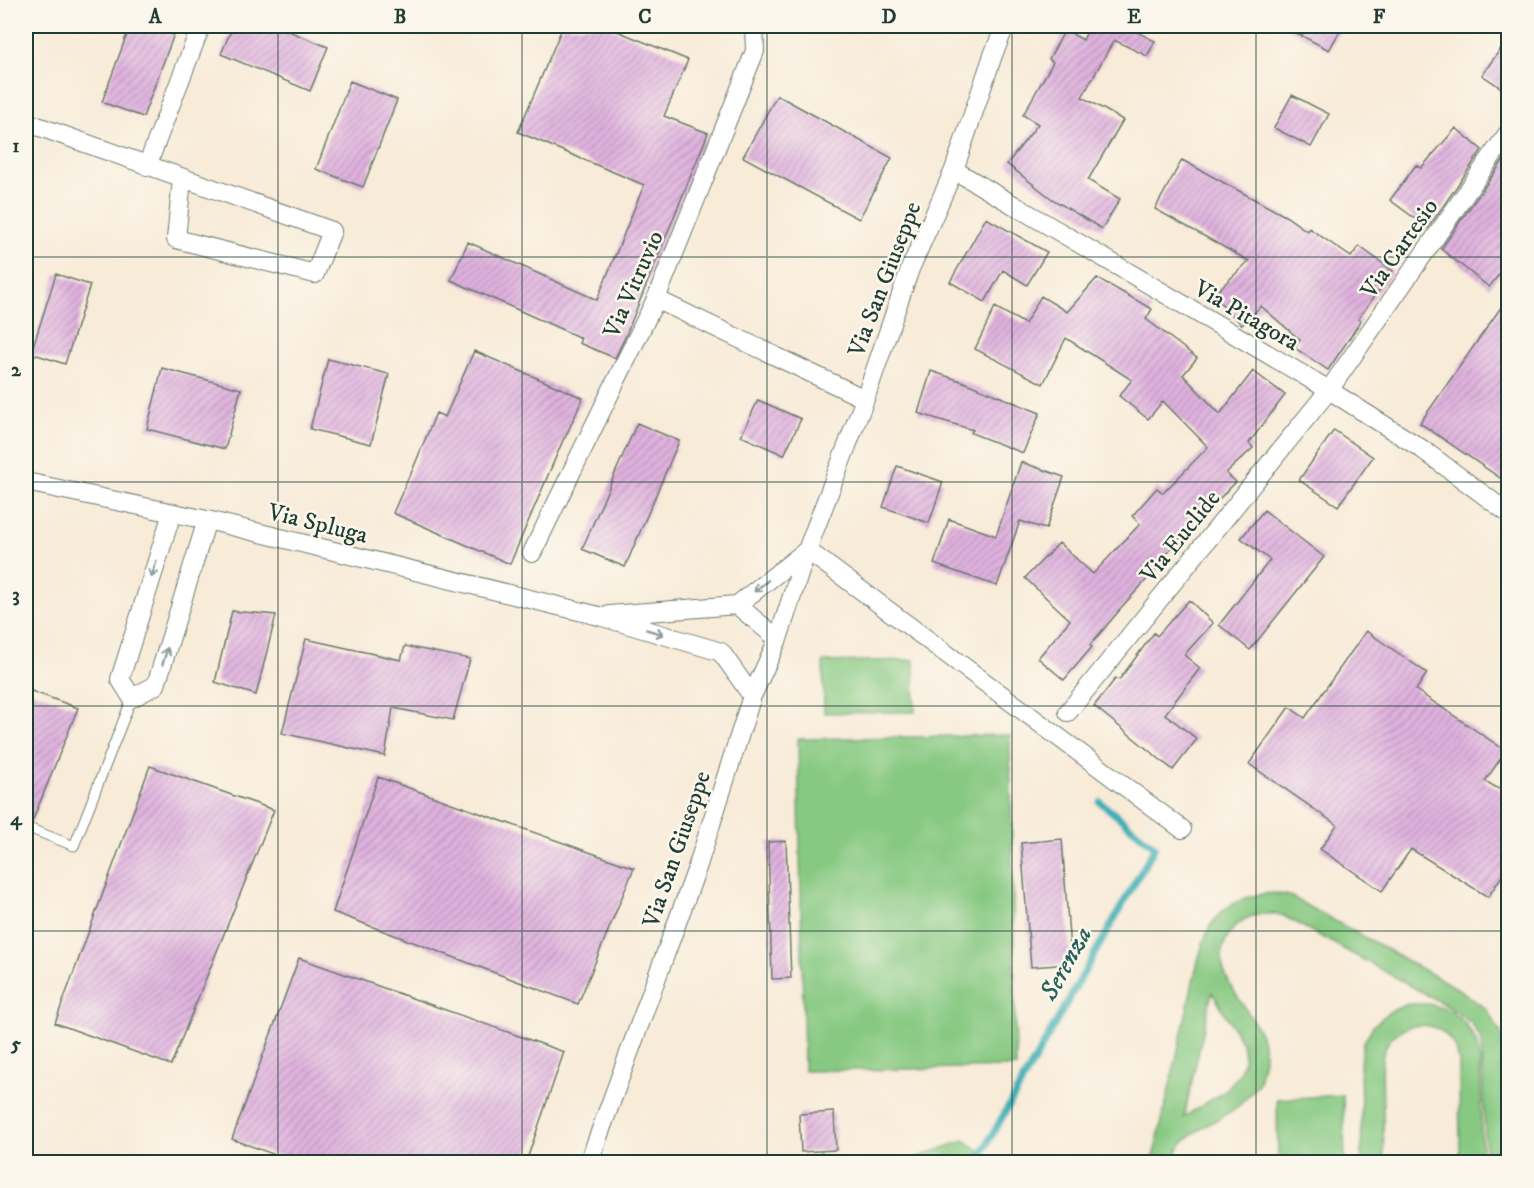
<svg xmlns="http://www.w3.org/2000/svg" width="1534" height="1188" viewBox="0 0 1534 1188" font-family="'IM FELL DW Pica',serif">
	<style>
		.green { fill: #87c982; stroke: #53835b; stroke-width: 1.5; fill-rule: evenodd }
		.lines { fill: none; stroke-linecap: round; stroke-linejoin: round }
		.stream { stroke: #3eafb6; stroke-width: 7 }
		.building { fill: url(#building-hatch) }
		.lane-casing { stroke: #6b7a6d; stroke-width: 11 }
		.street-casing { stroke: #6b7a6d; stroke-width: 20 }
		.lane { stroke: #fff; stroke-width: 9 }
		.street { stroke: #fff; stroke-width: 18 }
		.oneway { stroke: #8f9e9a }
		.grid { fill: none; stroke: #1f3d34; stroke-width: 1.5; stroke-opacity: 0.55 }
		.labels { text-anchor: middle; stroke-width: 5; stroke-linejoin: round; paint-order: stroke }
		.street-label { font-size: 24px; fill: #1f3d34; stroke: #fbf7ec }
		.water-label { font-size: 26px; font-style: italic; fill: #285f5b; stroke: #fbf7ec }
		.neatline { fill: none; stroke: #1f3d34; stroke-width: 2 }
		.grid-label { font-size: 20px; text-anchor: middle; font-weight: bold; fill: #1f3d34 }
	</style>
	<defs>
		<pattern id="building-hatch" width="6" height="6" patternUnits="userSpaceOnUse" patternTransform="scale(1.5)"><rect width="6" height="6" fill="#e0b2df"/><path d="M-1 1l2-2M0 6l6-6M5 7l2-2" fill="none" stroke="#b592b6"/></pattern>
	</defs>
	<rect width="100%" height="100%" fill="#fbf7ec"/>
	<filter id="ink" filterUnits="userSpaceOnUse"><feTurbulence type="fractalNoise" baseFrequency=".0167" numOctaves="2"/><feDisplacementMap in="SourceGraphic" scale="12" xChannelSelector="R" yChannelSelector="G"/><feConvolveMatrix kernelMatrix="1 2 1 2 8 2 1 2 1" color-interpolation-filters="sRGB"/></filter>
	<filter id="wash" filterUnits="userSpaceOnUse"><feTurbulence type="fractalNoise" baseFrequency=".008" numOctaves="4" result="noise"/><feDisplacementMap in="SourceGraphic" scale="24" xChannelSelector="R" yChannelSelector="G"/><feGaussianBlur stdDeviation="1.35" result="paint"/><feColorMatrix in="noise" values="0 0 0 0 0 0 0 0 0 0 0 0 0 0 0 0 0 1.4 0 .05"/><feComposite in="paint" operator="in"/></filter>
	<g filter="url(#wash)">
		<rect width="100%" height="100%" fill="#f8ebd8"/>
		<!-- green -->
		<path class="green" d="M 914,660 L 915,712 L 824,713 L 823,662 Z
			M 1010,735 L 1016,1067 L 804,1071 L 798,739 Z
			M 1274,893 L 1290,896 L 1460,990 L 1486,1009 L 1501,1033 L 1506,1162 L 1486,1162 L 1481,1039 L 1471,1023 L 1449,1007 L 1282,915 C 1265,912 1249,913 1236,926 C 1198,964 1246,1000 1261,1035 C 1263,1041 1264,1051 1264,1058 C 1264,1062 1262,1067 1261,1071 C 1260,1075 1260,1081 1258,1084 C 1256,1088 1252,1091 1249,1095 C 1245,1099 1241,1104 1236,1108 C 1214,1124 1179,1133 1173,1162 L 1152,1162 C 1164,1113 1175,1063 1186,1014 C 1192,988 1200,937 1216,918 C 1232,900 1251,894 1274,893 ZM 1212,992 L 1242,1043 L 1244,1058 L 1239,1075 L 1225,1091 L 1184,1117 Z
			M 1408,1004 L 1429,1004 L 1449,1010 L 1465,1023 L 1476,1041 L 1480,1060 L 1482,1162 L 1460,1162 L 1459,1062 C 1457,1054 1456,1047 1450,1040 C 1433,1016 1395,1023 1384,1050 C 1383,1054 1382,1060 1382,1064 L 1384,1162 L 1362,1162 L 1360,1063 L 1363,1044 L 1373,1026 L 1389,1012 Z
			M 1343,1095 L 1345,1162 L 1278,1162 L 1277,1099 Z
			M 964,1140 L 997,1162 L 906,1162 Z"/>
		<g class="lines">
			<!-- stream -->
			<path class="stream" d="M 977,1162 L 1155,847 L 1100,802"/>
		</g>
		<g id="blocks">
			<!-- building -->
			<path class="building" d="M 130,26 L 177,26 L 143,117 L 102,102 Z
				M 233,26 L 276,26 L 328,47 L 310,91 L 221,54 Z
				M 563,26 L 605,26 L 688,60 L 664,116 L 708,133 L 626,335 L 615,358 L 579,343 L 581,338 L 451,280 L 468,242 L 597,300 L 644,185 L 518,132 Z
				M 1085,26 L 1125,26 L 1155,41 L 1147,56 L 1114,40 L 1082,97 L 1123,120 L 1088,180 L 1120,199 L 1102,229 L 1052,199 L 1007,164 L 1038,124 L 1023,115 L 1053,62 L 1049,59 L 1065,30 L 1083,40 L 1089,27 Z
				M 1283,26 L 1343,26 L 1329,50 Z
				M 1509,37 L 1509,93 L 1482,75 Z
				M 350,81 L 397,100 L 363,187 L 316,169 Z
				M 777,95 L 892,158 L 859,219 L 743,157 Z
				M 1292,95 L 1329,114 L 1311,147 L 1274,128 Z
				M 1456,128 L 1482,150 L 1428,228 L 1390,200 L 1416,165 L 1421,168 Z
				M 1509,152 L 1509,262 L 1489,287 L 1441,249 Z
				M 1182,160 L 1287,217 L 1307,231 L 1309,228 L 1351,257 L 1359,246 L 1393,271 L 1358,319 L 1361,321 L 1328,370 L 1295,348 L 1300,340 L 1261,306 L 1242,325 L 1213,295 L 1249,261 L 1155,209 Z
				M 986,218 L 1047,252 L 1027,285 L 1003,270 L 985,302 L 950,282 Z
				M 56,274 L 90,285 L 65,364 L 31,353 Z
				M 1097,278 L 1152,309 L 1146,319 L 1197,358 L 1183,375 L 1220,414 L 1253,371 L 1285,395 L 1249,443 L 1253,448 L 1226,473 L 1236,482 L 1207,511 L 1205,510 L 1158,563 L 1160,565 L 1118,611 L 1119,611 L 1090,645 L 1092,647 L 1064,680 L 1038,658 L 1070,620 L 1025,578 L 1059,543 L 1093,574 L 1140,524 L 1132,516 L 1157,488 L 1163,493 L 1208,447 L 1163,401 L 1148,419 L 1119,396 L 1132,380 L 1066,338 L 1043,384 L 975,349 L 995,307 L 1025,324 L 1041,296 L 1067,312 Z
				M 1509,296 L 1509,484 L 1420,423 Z
				M 474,351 L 583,398 L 565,438 L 564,438 L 510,564 L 393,513 L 409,476 L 410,476 L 436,413 L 445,417 Z
				M 328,359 L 389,374 L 371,444 L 310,429 Z
				M 162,368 L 241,389 L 225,449 L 147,429 Z
				M 931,371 L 961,381 L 1040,413 L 1023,453 L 971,433 L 973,430 L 918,413 Z
				M 758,400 L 801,419 L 784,455 L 741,436 Z
				M 637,423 L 679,441 L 625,567 L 582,549 Z
				M 1334,430 L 1373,457 L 1338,506 L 1299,480 Z
				M 1021,462 L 1064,477 L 1046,529 L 1020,521 L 997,586 L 934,564 L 949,519 L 996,536 Z
				M 897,466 L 943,482 L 929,523 L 883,507 Z
				M 1264,510 L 1324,557 L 1250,650 L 1219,625 L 1270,560 L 1241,538 Z
				M 1189,600 L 1213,623 L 1184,655 L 1200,668 L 1165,714 L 1197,739 L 1173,770 L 1094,706 L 1116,678 L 1119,680 L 1154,633 L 1157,636 Z
				M 232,611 L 276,615 L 256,695 L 215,682 Z
				M 1366,631 L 1427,673 L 1416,690 L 1506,751 L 1485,781 L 1509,795 L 1509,865 L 1488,897 L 1411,849 L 1382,891 L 1320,849 L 1337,825 L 1249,764 L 1289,707 L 1305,718 Z
				M 306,639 L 401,660 L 405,646 L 470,659 L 453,720 L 393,708 L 385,756 L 282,733 Z
				M 26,689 L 78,708 L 32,822 L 26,820 Z
				M 150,766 L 274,810 L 171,1065 L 55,1023 Z
				M 378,777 L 634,868 L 578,1004 L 333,912 Z
				M 1062,839 L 1071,964 L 1031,967 L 1021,843 Z
				M 786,841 L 791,978 L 772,979 L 768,842 Z
				M 299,958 L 564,1052 L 526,1162 L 294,1162 L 232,1139 Z
				M 834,1112 L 836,1150 L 801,1152 L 799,1114 Z"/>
		</g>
	</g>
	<g filter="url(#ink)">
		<use href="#blocks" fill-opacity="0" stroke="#6b7a6d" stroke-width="1.5"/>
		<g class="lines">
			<!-- lane casing -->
			<g class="lane-casing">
				<path id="lane" d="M 26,827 L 74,846 L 132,698"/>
			</g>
			<!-- street casing -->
			<g class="street-casing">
				<path id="street" d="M 26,122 L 332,231 L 315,274 L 176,239 L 182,179
					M 147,166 L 201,26
					M 954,170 L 1329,390 L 1422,449 L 1508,513
					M 656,299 L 865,399
					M 26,482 L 207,520 L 599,616 L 721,652 L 752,696
					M 172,513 L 120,679 L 132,698 L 156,685 L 207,520
					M 532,553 L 656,299 L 755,51 L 754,26
					M 737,605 L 778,639
					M 609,615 L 737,605 L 807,550 L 1182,829
					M 1068,712 L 1329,390 L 1508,133
					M 589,1162 L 697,868 L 752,696 L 778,639 L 807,550 L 865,399 L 910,269 L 954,170 L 993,55 L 1005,26"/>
			</g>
			<!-- lane -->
			<use href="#lane" class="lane"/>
			<!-- street -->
			<use href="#street" class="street"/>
		</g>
		<!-- one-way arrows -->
		<defs><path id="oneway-shaft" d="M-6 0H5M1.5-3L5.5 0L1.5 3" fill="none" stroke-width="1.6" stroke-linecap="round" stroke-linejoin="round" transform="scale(1.5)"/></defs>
		<g class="oneway">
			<use href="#oneway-shaft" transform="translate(154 569) rotate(107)"/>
			<use href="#oneway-shaft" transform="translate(761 586) rotate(141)"/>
			<use href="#oneway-shaft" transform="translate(655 632) rotate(16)"/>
			<use href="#oneway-shaft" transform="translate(165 656) rotate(-73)"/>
		</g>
	</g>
	<!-- grid -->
	<path class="grid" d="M 278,26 L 278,1162M 522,26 L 522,1162M 767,26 L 767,1162M 1012,26 L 1012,1162M 1256,26 L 1256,1162M 26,257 L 1508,257M 26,482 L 1508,482M 26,706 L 1508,706M 26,931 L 1508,931"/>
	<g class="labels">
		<!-- street labels -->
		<g class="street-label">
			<text transform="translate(1399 248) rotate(-55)" y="8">Via Cartesio</text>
			<text transform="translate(884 279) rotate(-69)" y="8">Via San Giuseppe</text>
			<text transform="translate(633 284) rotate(-66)" y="8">Via Vitruvio</text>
			<text transform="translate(1247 315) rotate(30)" y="8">Via Pitagora</text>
			<text transform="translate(318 523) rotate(14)" y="8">Via Spluga</text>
			<text transform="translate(1180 536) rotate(-51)" y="8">Via Euclide</text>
			<text transform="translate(676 849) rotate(-71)" y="8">Via San Giuseppe</text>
		</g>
		<!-- water labels -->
		<g class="water-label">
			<text transform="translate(1065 963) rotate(-61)" y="9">Serenza</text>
		</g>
	</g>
	<!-- margin -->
	<rect width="1534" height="1188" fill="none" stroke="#fbf7ec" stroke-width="66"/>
	<rect x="33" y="33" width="1468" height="1122" class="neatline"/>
	<g class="grid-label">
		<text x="155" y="23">A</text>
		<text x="400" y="23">B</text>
		<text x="645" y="23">C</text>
		<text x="889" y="23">D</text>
		<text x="1134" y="23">E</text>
		<text x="1379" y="23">F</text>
		<text x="16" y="152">1</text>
		<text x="16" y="376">2</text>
		<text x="16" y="601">3</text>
		<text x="16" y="825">4</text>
		<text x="16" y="1050">5</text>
	</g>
</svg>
